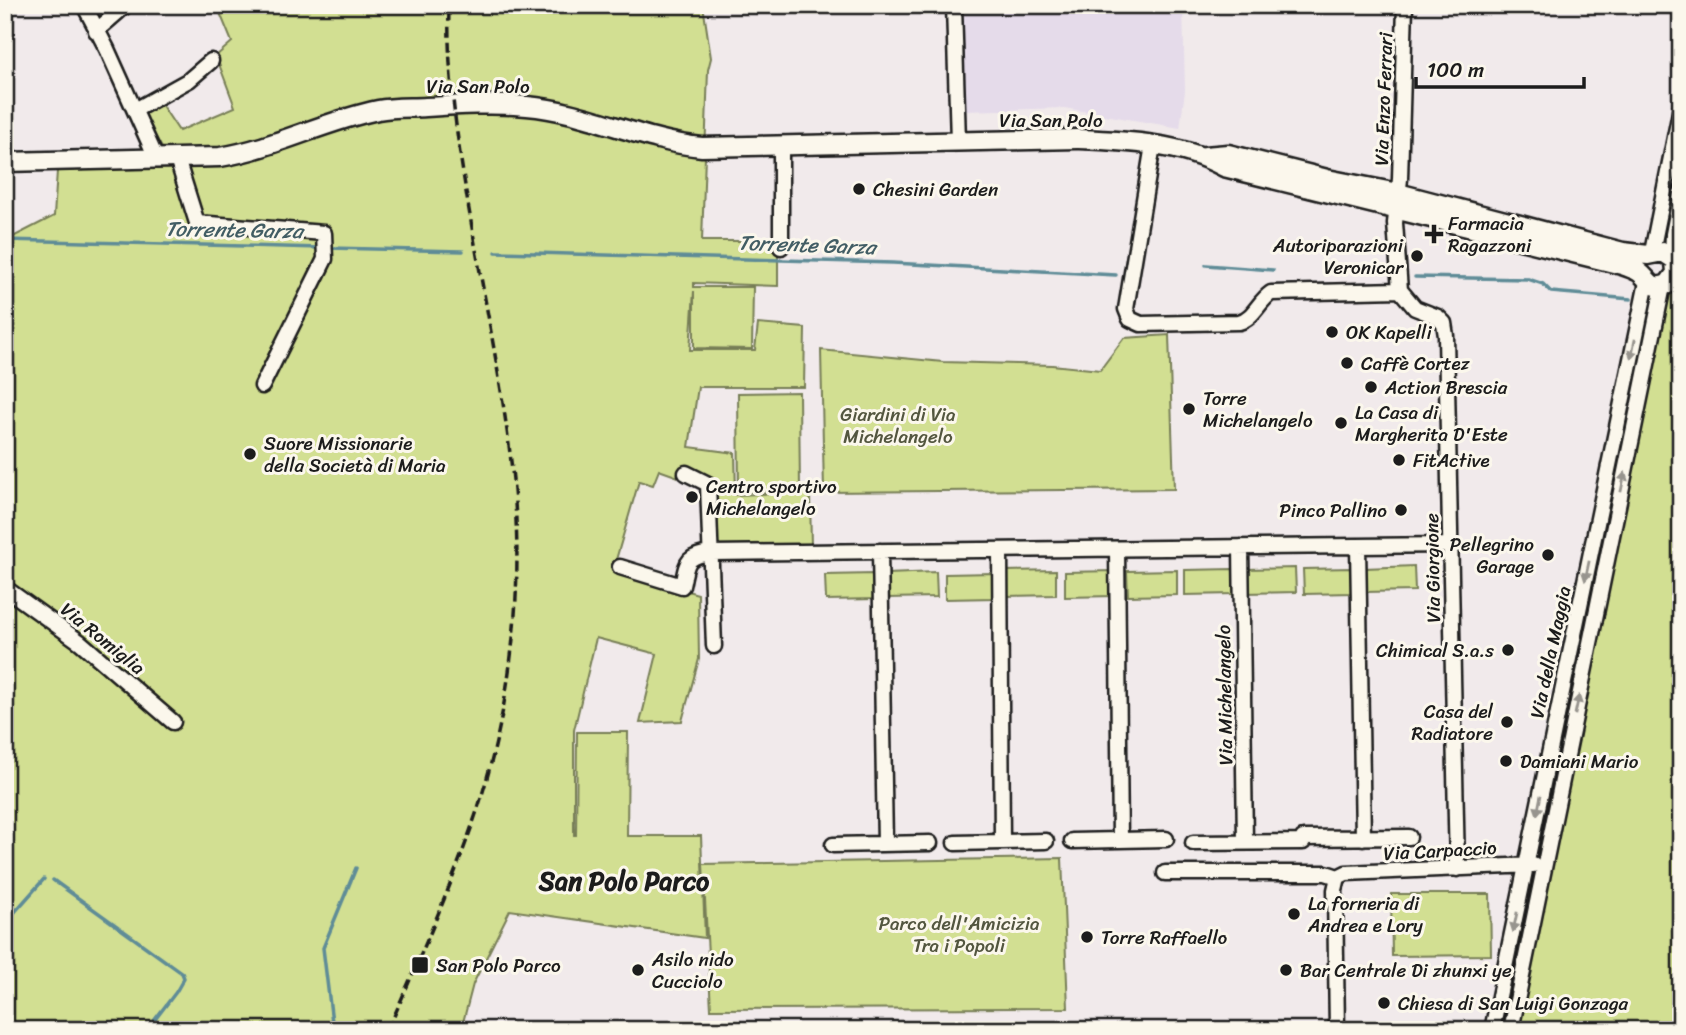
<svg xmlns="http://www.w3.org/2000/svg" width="1686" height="1035" viewBox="0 0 1686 1035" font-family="Sriracha,sans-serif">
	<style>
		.built { fill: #e5dbea }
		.green { fill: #d2df92; stroke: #777e57; stroke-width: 2 }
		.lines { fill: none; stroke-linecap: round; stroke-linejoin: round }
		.stream { stroke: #5e8c97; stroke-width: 3.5 }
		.minor-casing { stroke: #1c1c1c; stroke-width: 19 }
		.major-casing { stroke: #1c1c1c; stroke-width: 23 }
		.minor { stroke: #fbf7ec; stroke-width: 14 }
		.major { stroke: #fbf7ec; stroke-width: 18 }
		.rail { stroke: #1c1c1c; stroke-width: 3.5; stroke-dasharray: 10 5; stroke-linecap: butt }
		.oneway { fill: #97948e }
		.poi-dot { fill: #1c1c1c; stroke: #fbf7ec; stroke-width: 2.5 }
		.labels { text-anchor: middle; stroke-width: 6; stroke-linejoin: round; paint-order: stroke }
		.street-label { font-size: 19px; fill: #1c1c1c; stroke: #fbf7ec }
		.poi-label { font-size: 19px; fill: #1c1c1c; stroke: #fbf7ec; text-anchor: start }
		.park-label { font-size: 19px; fill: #53563f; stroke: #fbf7ec }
		.water-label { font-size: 21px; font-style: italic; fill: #425d64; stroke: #fbf7ec }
		.district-label { font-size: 26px; font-weight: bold; fill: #1c1c1c; stroke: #fbf7ec }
	</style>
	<rect width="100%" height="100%" fill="#f1eaeb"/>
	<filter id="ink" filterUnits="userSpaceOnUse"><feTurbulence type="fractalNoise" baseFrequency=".0143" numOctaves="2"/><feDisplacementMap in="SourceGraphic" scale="14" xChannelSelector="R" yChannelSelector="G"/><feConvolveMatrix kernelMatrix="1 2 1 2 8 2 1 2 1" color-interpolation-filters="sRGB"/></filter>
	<g filter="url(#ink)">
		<!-- built -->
		<path class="built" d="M 960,5 L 1183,5 L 1185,91 L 1180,128 L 1064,108 L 964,111 Z"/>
		<!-- green -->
		<path class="green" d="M 213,5 L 703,5 L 711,58 L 708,70 L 702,241 L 778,241 L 778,286 L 694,283 L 694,287 L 753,287 L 752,349 L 694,348 L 694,291 L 690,350 L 755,350 L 758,324 L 805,328 L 804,387 L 698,387 L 689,447 L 735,453 L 736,495 L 810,492 L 811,548 L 714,546 L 712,489 L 659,470 L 653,485 L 639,481 L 613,570 L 698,594 L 699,659 L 682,721 L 640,723 L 657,654 L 596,638 L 574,730 L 574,835 L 576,835 L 577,732 L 628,732 L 627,836 L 701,836 L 705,938 L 510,910 L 473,984 L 461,1030 L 5,1030 L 5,237 L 13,237 L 54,216 L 57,171 L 161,167 L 162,148 L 142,112 L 161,104 L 179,131 L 235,107 L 216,56 L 232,42 L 218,8 Z
			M 1681,290 L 1681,1030 L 1519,1030 L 1669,295 Z
			M 1169,335 L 1174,489 L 824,492 L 821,350 L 943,362 L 1052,365 L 1100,370 L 1124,338 Z
			M 799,392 L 800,491 L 739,492 L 738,393 Z
			M 1414,566 L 1415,591 L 1365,592 L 1365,568 Z
			M 1295,568 L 1296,592 L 1246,593 L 1246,569 Z
			M 1353,568 L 1353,593 L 1304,594 L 1303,569 Z
			M 1234,569 L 1235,594 L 1185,595 L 1185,570 Z
			M 1056,570 L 1056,595 L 1007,596 L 1006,571 Z
			M 1177,570 L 1177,595 L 1128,596 L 1127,571 Z
			M 1114,571 L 1115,596 L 1065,597 L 1065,572 Z
			M 936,572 L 937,597 L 887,598 L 887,574 Z
			M 994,573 L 995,598 L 945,599 L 945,574 Z
			M 875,574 L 875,599 L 826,600 L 825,575 Z
			M 1062,858 L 1068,1008 L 711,1009 L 703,864 Z
			M 1391,894 L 1490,894 L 1491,955 L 1392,956 Z"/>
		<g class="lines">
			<!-- stream -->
			<path class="stream" d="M 5,240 L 322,248
				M 329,248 L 463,251
				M 496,252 L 893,263 L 1116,275
				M 1206,265 L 1273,270
				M 1415,277 L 1528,279 L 1543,284 L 1551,292 L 1631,299
				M 1677,304 L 1681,305
				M 53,880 L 182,973 L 184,978 L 176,992 L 147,1030
				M 5,923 L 44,879
				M 333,1030 L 323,948 L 356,868"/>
			<!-- minor casing -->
			<g class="minor-casing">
				<path id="minor" d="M 84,5 L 107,49 L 157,160
					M 954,5 L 958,142
					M 1405,5 L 1400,179 L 1395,223 L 1400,290 L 1415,308 L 1438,317 L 1444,323 L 1446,336 L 1457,869
					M 96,31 L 126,5
					M 135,110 L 189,80 L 211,61
					M 1153,145 L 1126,309 L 1130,319 L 1141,324 L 1239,322 C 1254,318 1258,302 1271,293 L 1400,290
					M 177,159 L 197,223 L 324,233 L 325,259 L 262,386
					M 781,247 L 781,146
					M 1652,252 L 1681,107
					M 1672,257 L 1673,234 L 1681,193
					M 686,473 L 708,484 L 714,646
					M 1358,546 L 1363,838
					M 1241,547 L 1245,842
					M 1117,549 L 1120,840
					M 1000,550 L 1002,842
					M 880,551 L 885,844
					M 620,567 L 682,586 C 687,563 685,556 711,553 L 1451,545
					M 5,588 L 80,642 L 173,722
					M 1303,838 L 1409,837
					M 1072,841 L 1166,839
					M 955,843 L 1046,841
					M 1193,843 L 1303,842
					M 833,845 L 930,843
					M 1165,873 L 1326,873 L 1338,877
					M 1337,1030 L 1335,890 L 1338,877 L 1346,873 L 1533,865
					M 1492,1030 L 1647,282
					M 1511,1030 L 1663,286"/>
			</g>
			<!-- major casing -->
			<g class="major-casing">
				<path id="major" d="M 5,162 L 220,157 C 275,148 324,121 378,110 C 393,107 410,108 426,107 C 459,105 493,103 527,106 C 587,111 641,141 702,147 L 1077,139 C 1126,141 1181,143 1224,167 L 1622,265 C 1628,267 1634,269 1639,272 C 1650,280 1650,291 1668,284 L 1676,273 L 1675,260 L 1663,252 L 1648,255 L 1623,252 L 1398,193 L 1327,179 L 1228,154 L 1205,156"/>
			</g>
			<!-- minor -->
			<use href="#minor" class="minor"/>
			<!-- major -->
			<use href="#major" class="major"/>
			<!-- rail -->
			<path class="rail" d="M 388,1030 C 419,959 451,888 476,814 C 512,705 525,585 512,470 C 502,381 483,293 468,204 C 457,137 447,74 449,5"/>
		</g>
		<!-- one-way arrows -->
		<defs><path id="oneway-solid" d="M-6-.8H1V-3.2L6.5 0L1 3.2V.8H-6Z" transform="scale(1.75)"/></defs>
		<g class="oneway">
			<use href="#oneway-solid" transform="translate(1633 349) rotate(102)"/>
			<use href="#oneway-solid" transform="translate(1623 482) rotate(-78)"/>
			<use href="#oneway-solid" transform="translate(1587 571) rotate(102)"/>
			<use href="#oneway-solid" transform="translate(1577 705) rotate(-78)"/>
			<use href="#oneway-solid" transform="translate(1539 805) rotate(101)"/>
			<use href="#oneway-solid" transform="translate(1515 922) rotate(102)"/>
		</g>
	</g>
	<!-- markers -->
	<g class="poi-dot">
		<circle cx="859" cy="189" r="7"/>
		<path d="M1430.5 223.5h7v7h7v7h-7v7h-7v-7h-7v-7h7z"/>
		<circle cx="1417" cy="256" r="7"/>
		<circle cx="1332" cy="332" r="7"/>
		<circle cx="1347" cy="363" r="7"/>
		<circle cx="1371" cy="387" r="7"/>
		<circle cx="1189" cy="409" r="7"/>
		<circle cx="1341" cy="423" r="7"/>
		<circle cx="250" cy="454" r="7"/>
		<circle cx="1399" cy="460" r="7"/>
		<circle cx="692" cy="497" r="7"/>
		<circle cx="1401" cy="510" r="7"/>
		<circle cx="1548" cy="555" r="7"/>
		<circle cx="1508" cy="650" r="7"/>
		<circle cx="1507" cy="722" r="7"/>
		<circle cx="1506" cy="761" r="7"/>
		<circle cx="1294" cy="914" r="7"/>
		<circle cx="1087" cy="937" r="7"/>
		<rect x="411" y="956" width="18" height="18" rx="3.5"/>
		<circle cx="638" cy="970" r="7"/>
		<circle cx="1286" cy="970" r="7"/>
		<circle cx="1384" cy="1003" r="7"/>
	</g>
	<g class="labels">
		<!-- street labels -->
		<g class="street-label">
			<text x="478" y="93">Via San Polo</text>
			<text transform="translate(1383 99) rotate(-88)" y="7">Via Enzo Ferrari</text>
			<text x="1051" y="127">Via San Polo</text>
			<text transform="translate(1432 568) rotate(-91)" y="7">Via Giorgione</text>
			<text transform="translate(103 638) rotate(39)" y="7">Via Romiglia</text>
			<text transform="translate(1550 652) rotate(-78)" y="7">Via della Maggia</text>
			<text transform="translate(1224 695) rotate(-91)" y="7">Via Michelangelo</text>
			<text transform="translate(1440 850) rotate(-3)" y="7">Via Carpaccio</text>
		</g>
		<!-- poi labels -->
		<g class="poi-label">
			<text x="873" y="196">Chesini Garden</text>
			<text x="1448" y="230">Farmacia<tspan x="1448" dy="22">Ragazzoni</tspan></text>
			<text x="1403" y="252" text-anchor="end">Autoriparazioni<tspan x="1403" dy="22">Veronicar</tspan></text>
			<text x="1346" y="339">OK Kapelli</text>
			<text x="1361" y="370">Caffè Cortez</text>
			<text x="1385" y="394">Action Brescia</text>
			<text x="1203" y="405">Torre<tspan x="1203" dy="22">Michelangelo</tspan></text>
			<text x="1355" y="419">La Casa di<tspan x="1355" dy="22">Margherita D'Este</tspan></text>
			<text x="264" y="450">Suore Missionarie<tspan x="264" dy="22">della Società di Maria</tspan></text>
			<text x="1413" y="467">FitActive</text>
			<text x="706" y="493">Centro sportivo<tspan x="706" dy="22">Michelangelo</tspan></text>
			<text x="1387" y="517" text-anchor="end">Pinco Pallino</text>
			<text x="1534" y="551" text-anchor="end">Pellegrino<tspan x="1534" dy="22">Garage</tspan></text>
			<text x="1494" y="657" text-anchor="end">Chimical S.a.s</text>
			<text x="1493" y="718" text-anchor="end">Casa del<tspan x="1493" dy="22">Radiatore</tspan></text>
			<text x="1520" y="768">Damiani Mario</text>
			<text x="1308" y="910">La forneria di<tspan x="1308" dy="22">Andrea e Lory</tspan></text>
			<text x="1101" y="944">Torre Raffaello</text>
			<text x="652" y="966">Asilo nido<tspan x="652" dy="22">Cucciolo</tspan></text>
			<text x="436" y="972">San Polo Parco</text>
			<text x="1300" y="977">Bar Centrale Di zhunxi ye</text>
			<text x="1398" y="1010">Chiesa di San Luigi Gonzaga</text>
		</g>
		<!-- park labels -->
		<g class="park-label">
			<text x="898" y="421">Giardini di Via<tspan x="898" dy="22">Michelangelo</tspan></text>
			<text x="959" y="930">Parco dell'Amicizia<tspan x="959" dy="22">Tra i Popoli</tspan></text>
		</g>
		<!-- water labels -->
		<g class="water-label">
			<text transform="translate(234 230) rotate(1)" y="7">Torrente Garza</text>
			<text transform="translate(807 245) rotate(2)" y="7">Torrente Garza</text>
		</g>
		<!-- district labels -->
		<g class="district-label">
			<text x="624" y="890">San Polo Parco</text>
		</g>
	</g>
	<!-- margin -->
	<rect width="1686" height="1035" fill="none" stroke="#fbf7ec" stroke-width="28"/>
	<rect x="14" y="14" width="1658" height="1007" fill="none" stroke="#1c1c1c" stroke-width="2.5" filter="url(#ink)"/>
	<!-- scale -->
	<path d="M1416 77v10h168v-10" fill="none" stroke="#1c1c1c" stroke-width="3.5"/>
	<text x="1427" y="77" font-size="21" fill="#1c1c1c" stroke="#fbf7ec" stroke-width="5" paint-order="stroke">100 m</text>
</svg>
